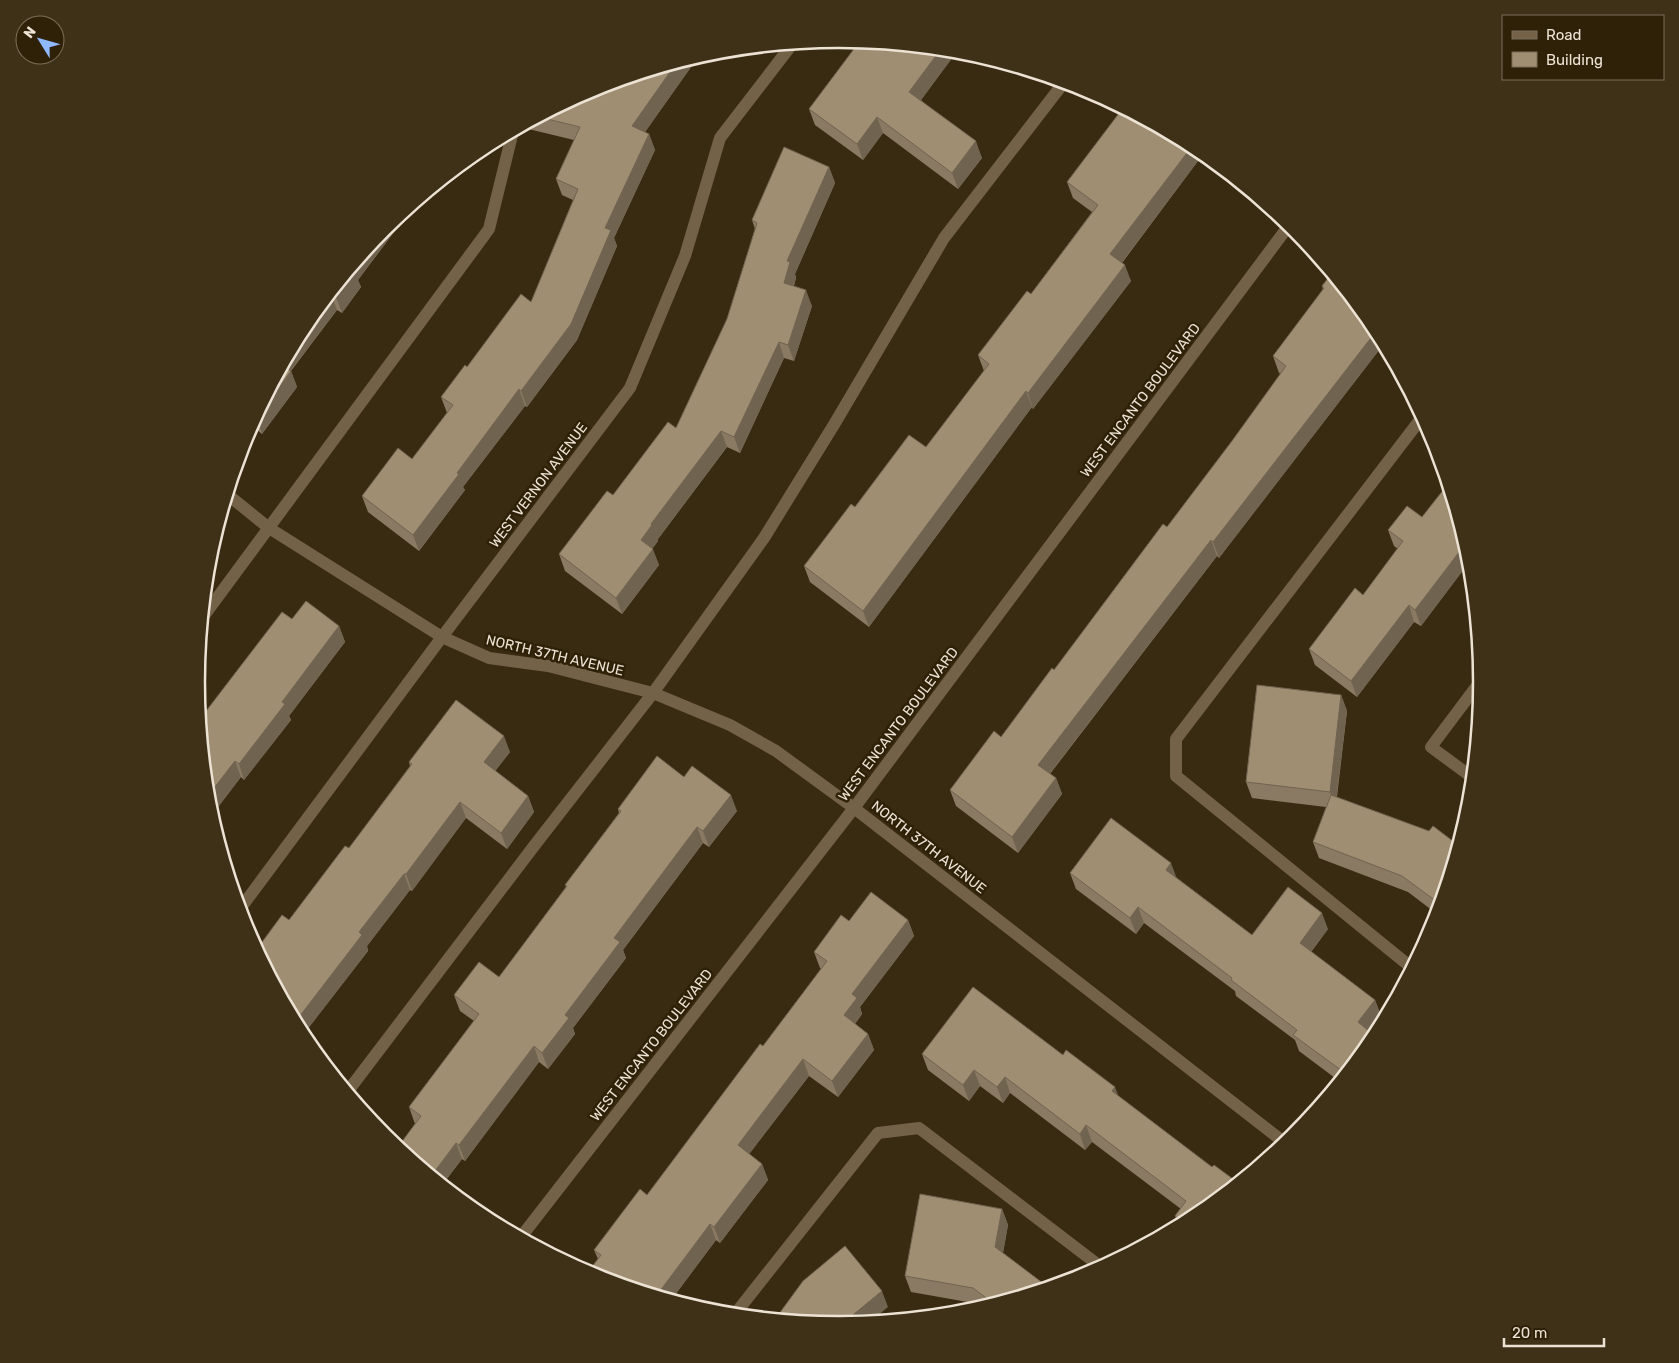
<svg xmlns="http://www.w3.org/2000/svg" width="1679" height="1363" viewBox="0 0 1679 1363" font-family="Rubik,sans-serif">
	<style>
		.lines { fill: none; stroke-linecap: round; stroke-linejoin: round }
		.service { stroke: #736248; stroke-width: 12 }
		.minor { stroke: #736248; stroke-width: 12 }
		.tertiary { stroke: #736248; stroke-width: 12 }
		.wall { fill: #8a7a63 }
		.shaded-wall { fill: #706350 }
		.building { fill: #a08e73; stroke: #706350 }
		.labels { text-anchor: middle; stroke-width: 5; stroke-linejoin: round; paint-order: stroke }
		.street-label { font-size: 14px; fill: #ede3d5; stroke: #2f2108 }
		.rim { fill: none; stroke: #ede3d5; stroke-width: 2.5 }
	</style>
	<rect width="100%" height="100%" fill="#392a12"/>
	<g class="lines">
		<!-- service -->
		<path class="service" d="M 203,617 L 489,229 L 513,131
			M 1412,968 L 1176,776 L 1176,739 L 1423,416
			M 348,1091 L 534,846 L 653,693 L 764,538 L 835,423 L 944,238 L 1065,81
			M 735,1314 L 878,1133 L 919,1128 L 1101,1267"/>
		<!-- minor -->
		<path class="minor" d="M 228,495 L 269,528 L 442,637 L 489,658 L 548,666 L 653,693 L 730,725 L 776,751 L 854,808 L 1285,1143
			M 1473,778 L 1431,747 L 1482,679
			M 240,909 L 442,637 L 630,388 L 685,256 L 720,138 L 793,43"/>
		<!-- tertiary -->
		<path class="tertiary" d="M 521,1237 L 854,808 L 1290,224"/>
	</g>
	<!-- wall -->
	<path class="wall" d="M 860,41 L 958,50 L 921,100 L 982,158 L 958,189 L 883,133 L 863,160 L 815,125 L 809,109 Z
		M 695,57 L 696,60 L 645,132 L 649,134 L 655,150 L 614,238 L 617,246 L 577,340 L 527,407 L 525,406 L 463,487 L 465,490 L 419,551 L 368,512 L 362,496 L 412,459 L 447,413 L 441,397 L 467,367 L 531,302 L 573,200 L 562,195 L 556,179 L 574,140 L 520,127 L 594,88 Z
		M 496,140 L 492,151 L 482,147 Z
		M 1197,147 L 1204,153 L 1122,263 L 1131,281 L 1033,409 L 1032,407 L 869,627 L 810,582 L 804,566 L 855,507 L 926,447 L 984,371 L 978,355 L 1031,294 L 1092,212 L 1073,198 L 1067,182 Z
		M 829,167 L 835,183 L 795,274 L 796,278 L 794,286 L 812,306 L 794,361 L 784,358 L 740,453 L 727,447 L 658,539 L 658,541 L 652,549 L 659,565 L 622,614 L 565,571 L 559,554 L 613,495 L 676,428 L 727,319 L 755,229 L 752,220 Z
		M 412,208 L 358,280 L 361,287 L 342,313 L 337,310 L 291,371 L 297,387 L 262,434 L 251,425 L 305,324 L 385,227 Z
		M 1322,286 L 1374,325 L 1386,348 L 1383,345 L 1219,558 L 1217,556 L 1050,774 L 1056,778 L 1062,794 L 1018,853 L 956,806 L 950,790 L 1001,737 L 1167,527 L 1232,441 L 1281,374 L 1279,373 L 1273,356 L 1323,290 Z
		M 1388,530 L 1470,556 L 1470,561 L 1421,626 L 1414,622 L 1357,697 L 1315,665 L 1309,649 L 1363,595 L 1398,549 L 1394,546 Z
		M 292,619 L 339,626 L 345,642 L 289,716 L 291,720 L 244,780 L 241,777 L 212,815 Z
		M 1341,695 L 1347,711 L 1337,797 L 1458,845 L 1437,914 L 1408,892 L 1319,858 L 1313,842 L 1326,807 L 1252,798 L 1246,782 Z
		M 510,752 L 495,771 L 528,796 L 534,812 L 507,849 L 466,818 L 412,891 L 410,890 L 367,946 L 368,951 L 303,1035 L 257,949 L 289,920 L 349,848 L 410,766 L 409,762 Z
		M 684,777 L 737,811 L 709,847 L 703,843 L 623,950 L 626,958 L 573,1028 L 575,1034 L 548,1069 L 539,1062 L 465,1161 L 462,1159 L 443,1184 L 398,1147 L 415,1124 L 409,1107 L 474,1021 L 460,1011 L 454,995 L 499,977 L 566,887 L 565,885 L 619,813 L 618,809 Z
		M 1070,873 L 1177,878 L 1252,935 L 1328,929 L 1311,952 L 1375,1000 L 1381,1016 L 1369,1031 L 1374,1039 L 1339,1081 L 1299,1051 L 1295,1040 L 1236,996 L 1235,991 L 1144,923 L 1136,934 L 1076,889 Z
		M 908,920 L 914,936 L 860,1007 L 862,1014 L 855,1024 L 868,1034 L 874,1050 L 838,1097 L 809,1076 L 749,1154 L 762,1164 L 768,1180 L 720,1243 L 716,1240 L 672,1299 L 593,1275 L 598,1259 L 594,1250 L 647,1195 L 763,1046 L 821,969 L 820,968 L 814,952 L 849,921 Z
		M 922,1054 L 1063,1055 L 1118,1096 L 1196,1216 L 1178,1226 L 1175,1216 L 1181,1209 L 1092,1142 L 1085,1150 L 1010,1093 L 1003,1103 L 980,1086 L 969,1101 L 928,1070 Z
		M 1002,1209 L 1008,1225 L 1003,1253 L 1048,1287 L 982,1307 L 979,1304 L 911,1292 L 905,1276 Z"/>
	<!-- shaded-wall -->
	<path class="shaded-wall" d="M 941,49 L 958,50 L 915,108 L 909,92 Z
		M 695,57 L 696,60 L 638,142 L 632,126 L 677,62 Z
		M 877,117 L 883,133 L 863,160 L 857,144 Z
		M 649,134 L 655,150 L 614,238 L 617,246 L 577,340 L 527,407 L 521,391 L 605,228 Z
		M 496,140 L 492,151 L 490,143 Z
		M 976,141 L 982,158 L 958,189 L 952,173 Z
		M 1193,145 L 1204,153 L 1116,270 L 1110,254 Z
		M 829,167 L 835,183 L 795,274 L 796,278 L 789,299 L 784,283 L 787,261 Z
		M 411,206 L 412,208 L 358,280 L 361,287 L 342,313 L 336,297 L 351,269 L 385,227 Z
		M 1125,265 L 1131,281 L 1033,409 L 1028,393 Z
		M 806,290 L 812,306 L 794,361 L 788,345 Z
		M 331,294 L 337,310 L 285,378 L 282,368 L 298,338 Z
		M 1377,330 L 1383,345 L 1219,558 L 1213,542 Z
		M 779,342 L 784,358 L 740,453 L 734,437 Z
		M 291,371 L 297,387 L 262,434 L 257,418 Z
		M 519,389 L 525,406 L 463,487 L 465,490 L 419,551 L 413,535 L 457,473 Z
		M 1026,391 L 1032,407 L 869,627 L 863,611 Z
		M 721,431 L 727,447 L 658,539 L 658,541 L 647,556 L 641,540 L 651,524 Z
		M 1211,540 L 1217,556 L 1044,781 L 1038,765 Z
		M 1466,543 L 1470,556 L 1470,561 L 1421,626 L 1415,610 Z
		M 653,549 L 659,565 L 622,614 L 616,598 Z
		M 1409,605 L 1414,622 L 1357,697 L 1351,681 Z
		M 339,626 L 345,642 L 289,716 L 291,720 L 244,780 L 239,764 L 282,702 Z
		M 1341,695 L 1347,711 L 1335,808 L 1330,792 Z
		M 504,736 L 510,752 L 490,778 L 484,762 Z
		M 235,761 L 241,777 L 212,815 L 209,807 L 208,796 Z
		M 1056,778 L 1062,794 L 1018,853 L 1012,837 Z
		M 731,795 L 737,811 L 709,847 L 703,831 Z
		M 528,796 L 534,812 L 507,849 L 501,833 Z
		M 460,802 L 466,818 L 412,891 L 406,874 Z
		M 697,827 L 703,843 L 623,950 L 626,958 L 573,1028 L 575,1034 L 548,1069 L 542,1053 L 565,1015 L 614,938 Z
		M 1171,863 L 1177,879 L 1166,870 Z
		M 404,874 L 410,890 L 367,946 L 368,951 L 303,1035 L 296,1021 L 359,932 Z
		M 1138,907 L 1144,923 L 1136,934 L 1130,918 Z
		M 1322,913 L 1328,929 L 1306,959 L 1300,943 Z
		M 908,920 L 914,936 L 860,1007 L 862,1014 L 850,1031 L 844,1015 L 852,994 Z
		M 1375,1000 L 1381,1016 L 1364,1039 L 1358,1022 Z
		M 868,1034 L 874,1050 L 838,1097 L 832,1081 Z
		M 534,1046 L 539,1062 L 465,1161 L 459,1145 Z
		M 803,1059 L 809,1076 L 744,1161 L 738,1145 Z
		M 974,1070 L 980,1086 L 969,1101 L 963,1085 Z
		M 1005,1077 L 1010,1093 L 1003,1103 L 997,1087 Z
		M 1115,1087 L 1121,1103 L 1112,1091 Z
		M 1086,1125 L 1092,1142 L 1085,1150 L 1080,1134 Z
		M 456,1143 L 462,1159 L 443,1184 L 432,1175 Z
		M 762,1164 L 768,1180 L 720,1243 L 714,1227 Z
		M 1002,1209 L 1008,1225 L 1001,1263 L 995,1247 Z
		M 710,1224 L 716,1240 L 672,1299 L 657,1295 Z
		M 882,1291 L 888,1307 L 871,1321 L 842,1324 Z"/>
	<!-- building -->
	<path class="building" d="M 860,41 L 941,49 L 909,92 L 976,141 L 952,173 L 877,117 L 857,144 L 809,109 Z
		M 677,62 L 632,126 L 649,134 L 605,228 L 611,230 L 571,324 L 521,391 L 519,389 L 457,473 L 459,474 L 413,535 L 362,496 L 398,448 L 412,459 L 453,405 L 441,397 L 465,365 L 467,367 L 521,294 L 531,302 L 578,189 L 556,179 L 580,127 L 539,117 L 594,88 Z
		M 1123,108 L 1193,145 L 1110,254 L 1125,265 L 1028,393 L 1026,391 L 863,611 L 804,566 L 851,504 L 855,507 L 909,435 L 926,447 L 989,364 L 978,355 L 1027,291 L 1031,294 L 1098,205 L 1067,182 Z
		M 784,147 L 829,167 L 787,261 L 790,262 L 784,283 L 806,290 L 788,345 L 779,342 L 734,437 L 721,431 L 651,524 L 652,525 L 641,540 L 653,549 L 616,598 L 559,554 L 607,491 L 613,495 L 668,422 L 676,428 L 727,319 L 757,223 L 752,220 Z
		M 351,268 L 355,271 L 336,297 L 331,294 L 298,338 L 305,324 Z
		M 1332,273 L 1374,325 L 1377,330 L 1213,542 L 1211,540 L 1038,765 L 1056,778 L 1012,837 L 950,790 L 994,731 L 1001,737 L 1052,668 L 1054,670 L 1163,524 L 1167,527 L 1232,441 L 1286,366 L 1273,356 L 1324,288 L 1322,286 Z
		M 283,365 L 291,371 L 257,418 L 256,417 Z
		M 1448,484 L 1466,543 L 1415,610 L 1409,605 L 1351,681 L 1309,649 L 1355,588 L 1363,595 L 1403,541 L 1388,530 L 1407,506 L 1422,517 Z
		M 306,601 L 339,626 L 282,702 L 285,704 L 239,764 L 235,761 L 208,796 L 200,719 L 282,612 L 292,619 Z
		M 1257,685 L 1341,695 L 1330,792 L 1246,782 Z
		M 456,700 L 504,736 L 484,762 L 528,796 L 501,833 L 460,802 L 406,874 L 404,874 L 359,932 L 362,935 L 296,1021 L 257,949 L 282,915 L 289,920 L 345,846 L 349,848 L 412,764 L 409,762 Z
		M 657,756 L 684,777 L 692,766 L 731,795 L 703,831 L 697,827 L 614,938 L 620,942 L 565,1015 L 569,1018 L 542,1053 L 534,1046 L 459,1145 L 456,1143 L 432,1175 L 398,1147 L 421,1116 L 409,1107 L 479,1014 L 454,995 L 479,962 L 499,977 L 567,886 L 565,885 L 621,811 L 618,809 Z
		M 1331,795 L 1429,831 L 1433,826 L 1458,845 L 1440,904 L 1402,876 L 1313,842 Z
		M 1111,818 L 1171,863 L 1166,870 L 1252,935 L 1288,887 L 1322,913 L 1300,943 L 1375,1000 L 1358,1022 L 1375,1036 L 1374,1039 L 1345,1073 L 1293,1035 L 1297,1030 L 1231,980 L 1232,978 L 1138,907 L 1130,918 L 1070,873 Z
		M 871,892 L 908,920 L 852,994 L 857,998 L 844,1015 L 868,1034 L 832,1081 L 803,1059 L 738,1145 L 762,1164 L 714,1227 L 710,1224 L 657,1295 L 593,1275 L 588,1272 L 601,1255 L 594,1250 L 640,1189 L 647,1195 L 760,1044 L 763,1046 L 827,961 L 814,952 L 841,915 L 849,921 Z
		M 973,987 L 1063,1055 L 1066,1050 L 1115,1087 L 1112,1091 L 1212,1167 L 1214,1165 L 1237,1182 L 1196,1216 L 1184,1223 L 1175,1216 L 1186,1201 L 1086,1125 L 1080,1134 L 1005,1077 L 997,1087 L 974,1070 L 963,1085 L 922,1054 Z
		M 920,1194 L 1002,1209 L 995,1247 L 1048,1287 L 993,1303 L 973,1288 L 905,1276 Z
		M 845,1246 L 882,1291 L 842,1324 L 776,1318 L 803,1281 Z"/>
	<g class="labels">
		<!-- street labels -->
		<g class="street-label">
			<text transform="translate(1140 400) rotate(-53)" y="5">WEST ENCANTO BOULEVARD</text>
			<text transform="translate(538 485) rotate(-53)" y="5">WEST VERNON AVENUE</text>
			<text transform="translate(555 655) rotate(13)" y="5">NORTH 37TH AVENUE</text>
			<text transform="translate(898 724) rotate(-53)" y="5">WEST ENCANTO BOULEVARD</text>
			<text transform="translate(929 847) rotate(38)" y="5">NORTH 37TH AVENUE</text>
			<text transform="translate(651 1045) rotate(-52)" y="5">WEST ENCANTO BOULEVARD</text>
		</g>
	</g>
	<!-- crop -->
	<path d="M0 0H1679V1363H0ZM205 682a634 634 0 1 1 1268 0a634 634 0 1 1-1268 0Z" fill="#3e3118" fill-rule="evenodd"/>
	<path class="rim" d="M205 682a634 634 0 1 1 1268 0a634 634 0 1 1-1268 0Z"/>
	<!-- legend -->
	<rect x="1502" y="15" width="162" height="65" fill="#2f2108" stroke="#7b6f5a"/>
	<rect x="1512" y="31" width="25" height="8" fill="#736248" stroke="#7b6f5a"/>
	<text x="1546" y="40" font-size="15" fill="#ede3d5">Road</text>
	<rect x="1512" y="52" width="25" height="15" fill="#a08e73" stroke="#7b6f5a"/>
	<text x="1546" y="65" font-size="15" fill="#ede3d5">Building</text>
	<!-- north arrow -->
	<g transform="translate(40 40) rotate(307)"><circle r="24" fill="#2f2108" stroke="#7b6f5a"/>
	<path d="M0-4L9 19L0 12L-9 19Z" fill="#90b8fd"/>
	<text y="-8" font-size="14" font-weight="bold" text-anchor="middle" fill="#ede3d5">N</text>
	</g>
	<!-- scale -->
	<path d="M1504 1338v8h100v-8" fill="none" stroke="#ede3d5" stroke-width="2.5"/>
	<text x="1512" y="1338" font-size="15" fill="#ede3d5" stroke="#2f2108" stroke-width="4" paint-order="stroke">20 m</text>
</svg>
